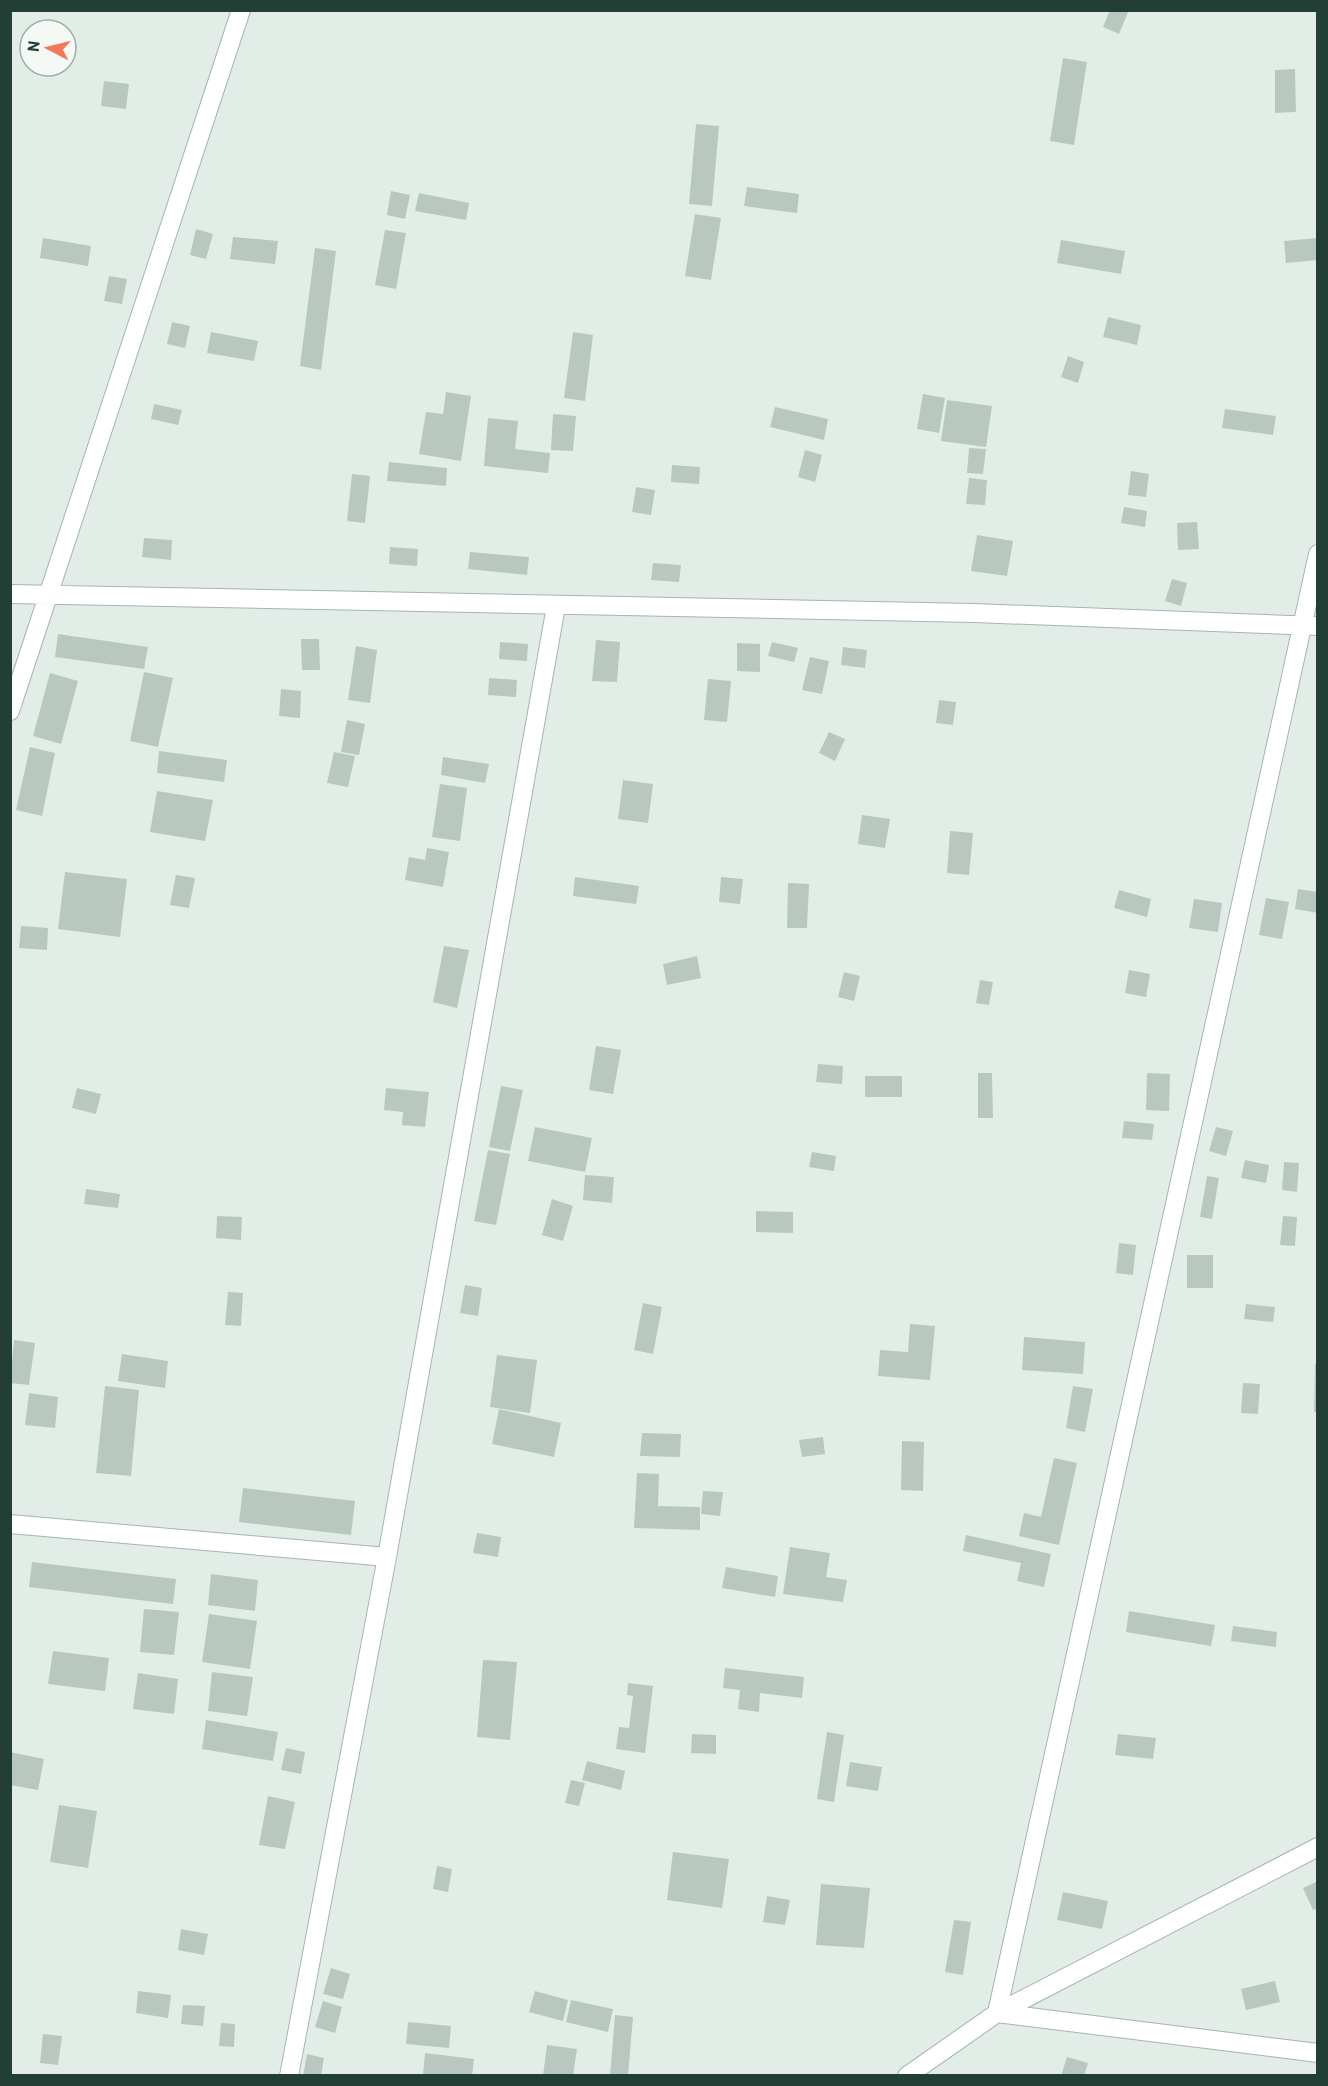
<svg xmlns="http://www.w3.org/2000/svg" width="1328" height="2086" viewBox="0 0 1328 2086" font-family="Barlow,sans-serif">
	<style>
		.building { fill: #b8c8c1 }
		.lines { fill: none; stroke-linecap: round; stroke-linejoin: round }
		.minor-casing { stroke: #a5b5af; stroke-width: 20 }
		.minor { stroke: #fff; stroke-width: 18 }
	</style>
	<rect width="100%" height="100%" fill="#e3ede8"/>
	<!-- building -->
	<path class="building" d="M 1110,10 L 1129,10 L 1119,34 L 1103,27 Z
		M 1063,58 L 1087,62 L 1074,145 L 1050,141 Z
		M 1295,69 L 1296,112 L 1275,113 L 1275,70 Z
		M 104,81 L 129,84 L 126,109 L 101,106 Z
		M 696,124 L 719,126 L 712,206 L 689,204 Z
		M 747,187 L 799,194 L 797,213 L 744,206 Z
		M 391,191 L 410,195 L 405,219 L 387,215 Z
		M 419,193 L 469,203 L 466,220 L 415,211 Z
		M 695,214 L 721,218 L 711,280 L 685,276 Z
		M 196,229 L 213,234 L 206,259 L 190,255 Z
		M 385,230 L 406,233 L 396,289 L 375,285 Z
		M 233,237 L 278,241 L 275,264 L 230,259 Z
		M 43,238 L 91,246 L 88,266 L 40,258 Z
		M 1318,238 L 1318,260 L 1286,263 L 1284,241 Z
		M 1061,240 L 1125,251 L 1121,274 L 1057,263 Z
		M 315,248 L 336,251 L 321,370 L 300,366 Z
		M 109,276 L 127,279 L 122,304 L 104,301 Z
		M 1108,317 L 1141,325 L 1137,345 L 1103,337 Z
		M 172,322 L 190,326 L 185,348 L 167,344 Z
		M 211,332 L 258,341 L 254,361 L 207,353 Z
		M 573,332 L 593,335 L 585,401 L 564,398 Z
		M 1068,356 L 1084,362 L 1078,383 L 1061,377 Z
		M 446,392 L 471,396 L 461,461 L 419,454 L 426,412 L 443,414 Z
		M 923,394 L 945,398 L 939,433 L 917,429 Z
		M 947,400 L 992,406 L 986,447 L 941,441 Z
		M 154,404 L 182,410 L 178,425 L 151,419 Z
		M 775,407 L 828,419 L 824,440 L 770,427 Z
		M 1225,409 L 1276,416 L 1273,435 L 1222,428 Z
		M 553,414 L 576,416 L 573,451 L 551,450 Z
		M 488,418 L 518,421 L 515,449 L 550,453 L 548,473 L 484,466 Z
		M 969,448 L 986,449 L 983,474 L 967,473 Z
		M 805,450 L 822,455 L 815,482 L 798,477 Z
		M 389,462 L 447,468 L 446,486 L 387,481 Z
		M 672,465 L 700,467 L 699,484 L 671,482 Z
		M 1131,471 L 1149,474 L 1146,497 L 1128,495 Z
		M 352,474 L 370,476 L 365,523 L 347,521 Z
		M 969,478 L 987,480 L 985,505 L 966,504 Z
		M 636,487 L 655,490 L 651,515 L 632,512 Z
		M 1124,507 L 1147,511 L 1145,527 L 1121,523 Z
		M 1197,522 L 1199,549 L 1178,550 L 1177,523 Z
		M 977,535 L 1013,541 L 1007,576 L 971,571 Z
		M 144,538 L 172,540 L 171,560 L 142,557 Z
		M 390,547 L 418,549 L 417,566 L 389,564 Z
		M 470,552 L 529,557 L 527,575 L 468,569 Z
		M 653,563 L 681,565 L 679,582 L 651,580 Z
		M 1172,579 L 1187,583 L 1181,606 L 1165,601 Z
		M 58,634 L 148,647 L 144,669 L 55,657 Z
		M 301,639 L 319,639 L 320,670 L 302,670 Z
		M 596,640 L 620,642 L 617,682 L 592,681 Z
		M 500,642 L 528,644 L 527,661 L 499,659 Z
		M 772,642 L 798,648 L 794,662 L 768,656 Z
		M 737,643 L 760,644 L 760,672 L 737,671 Z
		M 356,646 L 377,650 L 370,703 L 348,700 Z
		M 843,647 L 867,650 L 865,668 L 841,665 Z
		M 810,657 L 829,661 L 822,694 L 802,690 Z
		M 144,672 L 173,678 L 158,747 L 130,741 Z
		M 50,673 L 78,681 L 61,744 L 33,736 Z
		M 489,678 L 517,680 L 516,697 L 488,695 Z
		M 708,679 L 731,681 L 727,722 L 704,720 Z
		M 281,689 L 301,691 L 300,718 L 279,716 Z
		M 939,700 L 956,702 L 953,725 L 936,723 Z
		M 347,720 L 365,724 L 359,755 L 341,752 Z
		M 829,732 L 845,739 L 835,761 L 819,753 Z
		M 30,747 L 55,753 L 42,816 L 16,810 Z
		M 159,751 L 227,760 L 224,782 L 157,773 Z
		M 334,752 L 355,756 L 348,787 L 327,783 Z
		M 443,757 L 489,764 L 485,783 L 441,775 Z
		M 623,780 L 653,784 L 648,823 L 618,819 Z
		M 440,784 L 467,788 L 460,841 L 432,837 Z
		M 157,791 L 213,800 L 205,841 L 150,832 Z
		M 862,815 L 890,819 L 885,848 L 858,844 Z
		M 950,831 L 973,833 L 969,875 L 947,873 Z
		M 427,848 L 449,852 L 443,887 L 405,880 L 409,857 L 425,860 Z
		M 65,872 L 127,879 L 120,937 L 58,929 Z
		M 176,875 L 195,878 L 189,908 L 170,905 Z
		M 575,877 L 639,886 L 636,904 L 573,896 Z
		M 721,877 L 743,879 L 740,904 L 719,902 Z
		M 788,883 L 809,884 L 807,928 L 787,928 Z
		M 1298,889 L 1318,892 L 1318,913 L 1295,909 Z
		M 1119,890 L 1151,899 L 1147,917 L 1114,908 Z
		M 1266,898 L 1289,902 L 1282,939 L 1259,935 Z
		M 1194,899 L 1222,903 L 1218,932 L 1189,928 Z
		M 21,926 L 48,928 L 47,950 L 19,948 Z
		M 444,946 L 469,950 L 457,1008 L 433,1002 Z
		M 697,956 L 701,978 L 667,985 L 663,964 Z
		M 1129,970 L 1150,974 L 1146,997 L 1125,993 Z
		M 844,972 L 860,976 L 854,1001 L 838,997 Z
		M 980,980 L 993,982 L 989,1005 L 976,1003 Z
		M 596,1046 L 621,1050 L 613,1094 L 589,1090 Z
		M 818,1064 L 843,1066 L 842,1084 L 816,1082 Z
		M 978,1073 L 992,1073 L 993,1118 L 978,1118 Z
		M 1147,1073 L 1170,1074 L 1169,1111 L 1146,1110 Z
		M 865,1076 L 902,1076 L 902,1097 L 865,1097 Z
		M 501,1086 L 523,1090 L 510,1151 L 489,1147 Z
		M 77,1088 L 101,1094 L 96,1114 L 72,1108 Z
		M 386,1088 L 429,1092 L 425,1127 L 402,1125 L 403,1112 L 384,1110 Z
		M 1124,1121 L 1154,1124 L 1152,1140 L 1122,1138 Z
		M 535,1127 L 592,1138 L 585,1172 L 528,1161 Z
		M 1216,1127 L 1233,1131 L 1226,1156 L 1209,1151 Z
		M 488,1150 L 510,1154 L 496,1225 L 474,1221 Z
		M 812,1152 L 836,1156 L 834,1171 L 809,1167 Z
		M 1245,1160 L 1269,1165 L 1266,1183 L 1241,1178 Z
		M 1284,1162 L 1299,1163 L 1297,1192 L 1282,1190 Z
		M 585,1175 L 614,1177 L 612,1203 L 583,1200 Z
		M 1207,1176 L 1219,1178 L 1212,1219 L 1200,1217 Z
		M 86,1189 L 120,1194 L 118,1208 L 84,1204 Z
		M 552,1199 L 573,1206 L 563,1241 L 542,1235 Z
		M 756,1211 L 793,1212 L 793,1233 L 756,1232 Z
		M 217,1216 L 242,1217 L 241,1240 L 216,1238 Z
		M 1283,1216 L 1297,1217 L 1295,1246 L 1280,1245 Z
		M 1119,1243 L 1136,1245 L 1133,1275 L 1116,1273 Z
		M 1187,1255 L 1213,1255 L 1213,1288 L 1187,1288 Z
		M 465,1285 L 482,1288 L 478,1316 L 460,1313 Z
		M 228,1292 L 243,1293 L 241,1326 L 225,1325 Z
		M 643,1303 L 662,1307 L 653,1354 L 634,1350 Z
		M 1246,1304 L 1275,1307 L 1273,1322 L 1244,1319 Z
		M 910,1324 L 935,1326 L 930,1380 L 878,1376 L 880,1350 L 908,1352 Z
		M 1024,1337 L 1085,1342 L 1083,1374 L 1022,1370 Z
		M 14,1340 L 35,1343 L 29,1385 L 10,1383 Z
		M 122,1354 L 168,1361 L 165,1388 L 118,1381 Z
		M 497,1355 L 537,1360 L 530,1413 L 490,1407 Z
		M 1315,1364 L 1318,1364 L 1318,1412 L 1314,1412 Z
		M 1243,1383 L 1260,1384 L 1258,1414 L 1241,1413 Z
		M 105,1386 L 139,1390 L 131,1476 L 96,1473 Z
		M 1073,1386 L 1093,1389 L 1085,1432 L 1066,1428 Z
		M 29,1393 L 58,1397 L 55,1428 L 25,1425 Z
		M 499,1409 L 561,1423 L 554,1457 L 492,1444 Z
		M 642,1433 L 681,1434 L 680,1457 L 640,1456 Z
		M 823,1437 L 825,1454 L 802,1457 L 799,1440 Z
		M 902,1441 L 924,1442 L 923,1491 L 901,1490 Z
		M 1054,1458 L 1077,1463 L 1059,1545 L 1019,1536 L 1024,1513 L 1041,1517 Z
		M 637,1473 L 659,1474 L 658,1506 L 700,1507 L 700,1530 L 634,1528 Z
		M 243,1488 L 355,1501 L 351,1535 L 239,1522 Z
		M 703,1491 L 723,1492 L 720,1516 L 701,1514 Z
		M 477,1533 L 501,1537 L 498,1557 L 473,1553 Z
		M 966,1535 L 1051,1554 L 1044,1587 L 1017,1581 L 1021,1563 L 963,1551 Z
		M 790,1547 L 830,1553 L 826,1577 L 847,1580 L 843,1602 L 783,1594 Z
		M 32,1562 L 176,1579 L 173,1604 L 29,1587 Z
		M 726,1567 L 778,1576 L 775,1597 L 722,1588 Z
		M 211,1574 L 258,1580 L 255,1611 L 208,1605 Z
		M 144,1609 L 179,1612 L 174,1655 L 140,1652 Z
		M 1129,1611 L 1215,1625 L 1211,1646 L 1126,1632 Z
		M 209,1614 L 257,1621 L 250,1669 L 202,1662 Z
		M 1233,1626 L 1277,1632 L 1276,1647 L 1231,1641 Z
		M 53,1651 L 109,1658 L 105,1691 L 48,1684 Z
		M 483,1660 L 517,1662 L 510,1740 L 477,1737 Z
		M 725,1668 L 804,1677 L 802,1698 L 760,1693 L 759,1712 L 738,1709 L 740,1690 L 723,1688 Z
		M 212,1672 L 253,1677 L 247,1716 L 208,1711 Z
		M 138,1673 L 178,1679 L 174,1714 L 133,1709 Z
		M 628,1683 L 653,1686 L 645,1753 L 616,1749 L 619,1727 L 629,1728 L 633,1696 L 627,1695 Z
		M 206,1720 L 278,1732 L 273,1761 L 202,1749 Z
		M 827,1732 L 844,1735 L 834,1802 L 817,1799 Z
		M 692,1734 L 716,1735 L 716,1754 L 691,1753 Z
		M 1118,1734 L 1156,1738 L 1153,1759 L 1115,1755 Z
		M 286,1748 L 305,1752 L 301,1774 L 281,1770 Z
		M 10,1752 L 44,1759 L 38,1790 L 10,1785 Z
		M 587,1761 L 625,1771 L 621,1790 L 582,1780 Z
		M 850,1762 L 882,1767 L 878,1791 L 846,1786 Z
		M 571,1780 L 585,1783 L 579,1806 L 565,1803 Z
		M 268,1796 L 295,1802 L 285,1849 L 259,1845 Z
		M 59,1805 L 97,1811 L 88,1868 L 50,1862 Z
		M 673,1852 L 729,1859 L 722,1908 L 667,1900 Z
		M 437,1866 L 452,1869 L 448,1892 L 433,1889 Z
		M 1318,1881 L 1318,1908 L 1313,1910 L 1303,1888 Z
		M 821,1884 L 870,1888 L 864,1948 L 816,1945 Z
		M 1063,1892 L 1108,1901 L 1102,1929 L 1057,1920 Z
		M 767,1896 L 790,1900 L 785,1925 L 763,1922 Z
		M 954,1920 L 971,1922 L 963,1975 L 945,1972 Z
		M 181,1929 L 208,1934 L 204,1955 L 178,1950 Z
		M 331,1968 L 350,1974 L 343,1999 L 323,1994 Z
		M 1275,1981 L 1280,2002 L 1246,2010 L 1241,1989 Z
		M 138,1991 L 171,1995 L 168,2018 L 136,2013 Z
		M 535,1991 L 568,2000 L 563,2021 L 529,2012 Z
		M 571,2000 L 613,2009 L 608,2032 L 566,2022 Z
		M 323,2001 L 342,2007 L 335,2033 L 315,2027 Z
		M 183,2005 L 205,2006 L 203,2026 L 181,2024 Z
		M 615,2015 L 633,2017 L 628,2076 L 610,2076 Z
		M 408,2022 L 451,2026 L 449,2048 L 406,2044 Z
		M 221,2023 L 235,2024 L 234,2047 L 219,2046 Z
		M 43,2034 L 62,2036 L 58,2065 L 40,2063 Z
		M 547,2045 L 577,2049 L 573,2076 L 543,2076 Z
		M 425,2053 L 474,2059 L 472,2076 L 423,2076 Z
		M 307,2054 L 324,2058 L 321,2076 L 303,2076 Z
		M 1067,2057 L 1088,2063 L 1084,2076 L 1061,2076 Z"/>
	<g class="lines">
		<!-- minor casing -->
		<g class="minor-casing">
			<path id="minor" d="M 1318,554 L 997,2013 L 1318,2053
				M 10,594 L 974,613 L 1318,626
				M 10,711 L 241,10
				M 10,1524 L 387,1557
				M 289,2076 L 387,1557 L 556,606
				M 907,2076 L 997,2013 L 1318,1847"/>
		</g>
		<!-- minor -->
		<use href="#minor" class="minor"/>
	</g>
	<!-- border -->
	<rect width="1328" height="2086" fill="none" stroke="#223f35" stroke-width="24"/>
	<!-- north arrow -->
	<g transform="translate(48 48) rotate(277)"><circle r="28" fill="#f4f9f6" stroke="#a0afa9" stroke-width="1.5"/>
	<path d="M0-4.5L10 22L0 15L-10 22Z" fill="#f57659"/>
	<text y="-9" font-size="16" font-weight="bold" text-anchor="middle" fill="#223f35">N</text>
	</g>
</svg>
